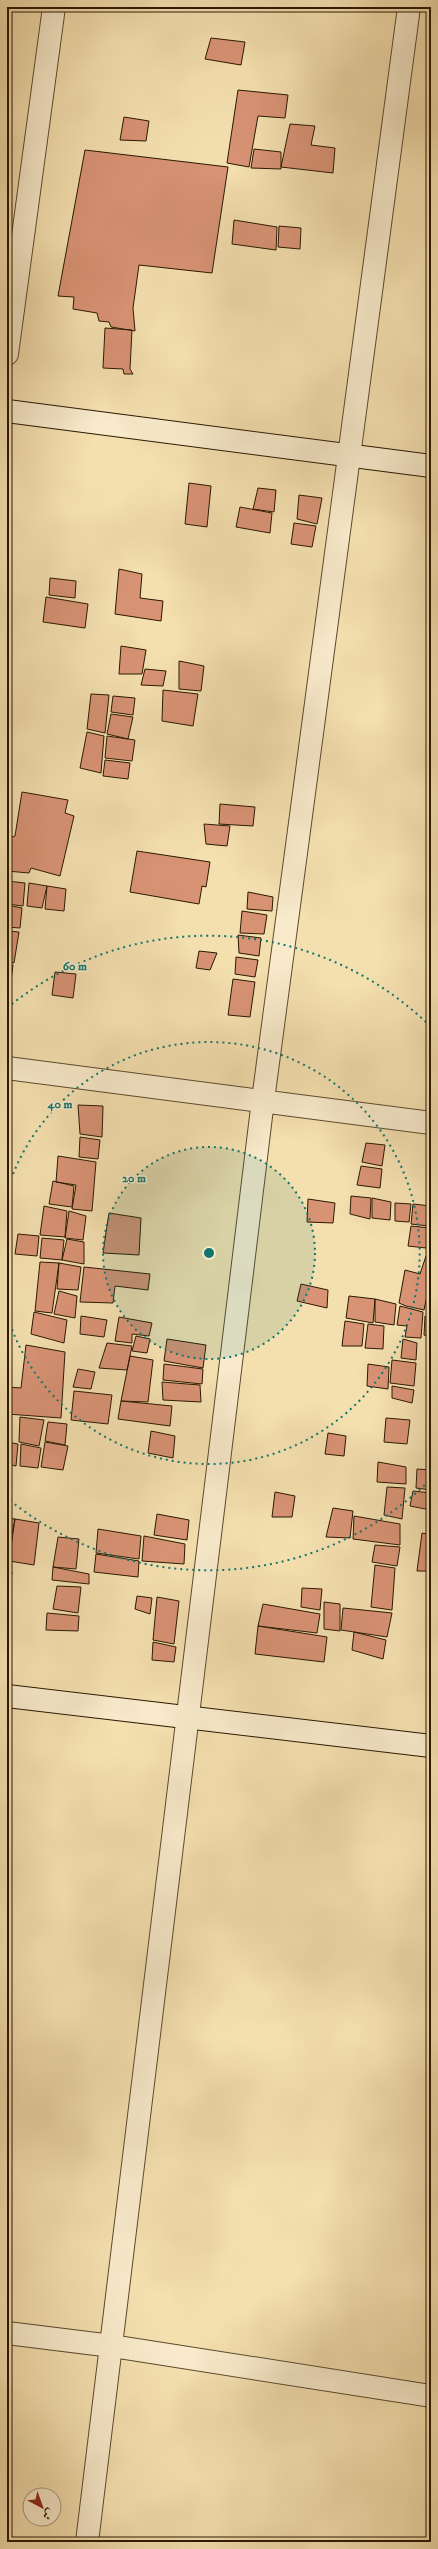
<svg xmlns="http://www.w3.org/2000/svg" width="438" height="2549" viewBox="0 0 438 2549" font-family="'IM FELL DW Pica',Amiri,serif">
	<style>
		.building { fill: #d89375; stroke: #2a1802 }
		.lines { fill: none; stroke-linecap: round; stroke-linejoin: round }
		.street-casing { stroke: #5c4a2d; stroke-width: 24 }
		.secondary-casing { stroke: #2a1802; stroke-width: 24 }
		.street { stroke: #f8eacb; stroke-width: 22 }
		.secondary { stroke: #f8eacb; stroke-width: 22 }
		.ring { fill: none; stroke: #0f766e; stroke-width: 2; stroke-dasharray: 2 4 }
		.centre { fill: #0f766e; stroke: #f8eacb; stroke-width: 2 }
		.ring-label { font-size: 12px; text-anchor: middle; font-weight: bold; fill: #0f766e; stroke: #f8eacb; stroke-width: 3; stroke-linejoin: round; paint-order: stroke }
	</style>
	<rect width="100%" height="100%" fill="#f4dfaf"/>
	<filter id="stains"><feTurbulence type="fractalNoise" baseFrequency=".005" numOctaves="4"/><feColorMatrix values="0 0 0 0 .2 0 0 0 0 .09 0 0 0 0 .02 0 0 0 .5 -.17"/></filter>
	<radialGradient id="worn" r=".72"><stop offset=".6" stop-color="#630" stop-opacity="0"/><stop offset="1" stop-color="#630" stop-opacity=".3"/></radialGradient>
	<!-- building -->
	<path class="building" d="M 211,38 L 245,42 L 241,65 L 205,59 Z
		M 238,90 L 288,95 L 285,118 L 258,116 L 249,167 L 227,163 Z
		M 124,117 L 149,121 L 146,141 L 120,140 Z
		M 290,124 L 315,126 L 311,145 L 335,148 L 333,173 L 281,167 Z
		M 254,149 L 281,152 L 281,169 L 251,168 Z
		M 85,150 L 228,167 L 212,273 L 139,265 L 133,308 L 135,331 L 111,327 L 109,322 L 99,321 L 97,313 L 73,309 L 74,297 L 58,296 Z
		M 234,220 L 277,227 L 276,250 L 232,244 Z
		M 279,226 L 301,228 L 300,249 L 278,247 Z
		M 105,328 L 132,330 L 130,369 L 133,374 L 124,374 L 123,369 L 103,368 Z
		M 189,483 L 211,486 L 207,527 L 185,524 Z
		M 258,488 L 276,490 L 274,512 L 253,509 Z
		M 299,495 L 322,498 L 317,524 L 297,519 Z
		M 240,507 L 272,513 L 270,533 L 236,527 Z
		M 294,523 L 316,526 L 312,547 L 291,544 Z
		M 119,569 L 142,574 L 140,598 L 163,601 L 161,621 L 115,614 Z
		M 50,578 L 76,581 L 75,598 L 49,595 Z
		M 46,597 L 88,604 L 85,628 L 43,622 Z
		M 121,646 L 146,650 L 142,674 L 119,674 Z
		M 179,661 L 204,666 L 201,691 L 179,689 Z
		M 145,669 L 166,671 L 163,686 L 141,685 Z
		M 163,690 L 198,694 L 193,726 L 162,721 Z
		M 91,694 L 109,695 L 105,733 L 87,729 Z
		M 113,696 L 135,698 L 133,715 L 111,712 Z
		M 111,714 L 133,717 L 128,739 L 107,734 Z
		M 87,732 L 104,736 L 101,773 L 80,768 Z
		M 107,736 L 135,740 L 132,761 L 105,758 Z
		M 105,760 L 130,763 L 128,779 L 103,776 Z
		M 22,792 L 68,800 L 65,813 L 74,816 L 60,876 L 31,868 L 29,873 L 7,871 L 7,839 L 15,836 Z
		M 220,804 L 255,807 L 253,826 L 219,824 Z
		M 204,824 L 230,826 L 227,846 L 206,844 Z
		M 137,851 L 210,862 L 206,887 L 202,886 L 199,904 L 130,892 Z
		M 7,881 L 25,883 L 23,906 L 7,904 Z
		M 29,883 L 47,886 L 42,908 L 27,906 Z
		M 47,886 L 66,889 L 64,911 L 45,909 Z
		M 248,892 L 273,897 L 272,911 L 247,909 Z
		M 7,905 L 22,908 L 20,928 L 7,927 Z
		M 242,911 L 267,915 L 264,934 L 240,933 Z
		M 7,931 L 19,932 L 14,963 L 7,962 Z
		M 238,935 L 261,938 L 259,956 L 239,953 Z
		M 199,951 L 217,953 L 210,970 L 196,968 Z
		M 236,957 L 258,960 L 255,977 L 235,974 Z
		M 7,965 L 13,965 L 10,988 L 7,987 Z
		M 55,972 L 76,974 L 73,998 L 52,995 Z
		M 233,979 L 255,982 L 250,1017 L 228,1015 Z
		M 78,1105 L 103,1106 L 102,1137 L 80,1134 Z
		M 80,1137 L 100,1140 L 98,1159 L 79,1157 Z
		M 366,1143 L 385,1145 L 382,1166 L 362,1162 Z
		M 58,1156 L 96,1162 L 92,1211 L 72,1209 L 76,1185 L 56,1182 Z
		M 361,1166 L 382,1169 L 380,1188 L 357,1185 Z
		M 53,1181 L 74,1186 L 72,1207 L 49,1204 Z
		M 351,1196 L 371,1198 L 370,1219 L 350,1214 Z
		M 372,1198 L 391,1202 L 390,1220 L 372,1218 Z
		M 308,1199 L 335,1203 L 333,1223 L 307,1222 Z
		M 395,1203 L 411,1204 L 409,1222 L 395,1221 Z
		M 413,1204 L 431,1206 L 429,1226 L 411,1224 Z
		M 44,1206 L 67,1211 L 65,1237 L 40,1235 Z
		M 69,1211 L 86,1216 L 83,1240 L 65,1238 Z
		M 109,1213 L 141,1218 L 139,1255 L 103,1253 Z
		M 411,1226 L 430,1228 L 426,1248 L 408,1246 Z
		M 18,1234 L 39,1236 L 37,1256 L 15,1254 Z
		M 42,1238 L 64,1240 L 62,1260 L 40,1258 Z
		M 67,1239 L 84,1242 L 84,1264 L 62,1260 Z
		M 426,1256 L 431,1257 L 431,1277 L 424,1310 L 406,1306 L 399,1303 L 405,1270 L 420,1274 Z
		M 40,1262 L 59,1263 L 52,1313 L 35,1311 Z
		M 59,1263 L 81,1267 L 78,1290 L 57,1289 Z
		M 84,1267 L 150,1274 L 148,1290 L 115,1286 L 113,1303 L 80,1302 Z
		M 301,1284 L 328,1290 L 327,1308 L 297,1301 Z
		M 59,1291 L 77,1296 L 75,1318 L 54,1314 Z
		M 349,1296 L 375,1299 L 373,1323 L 346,1318 Z
		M 375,1299 L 396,1304 L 394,1325 L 375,1322 Z
		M 400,1306 L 423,1312 L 421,1338 L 405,1337 L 407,1326 L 397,1325 Z
		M 34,1312 L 67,1320 L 64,1343 L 31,1334 Z
		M 81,1316 L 107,1320 L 104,1337 L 80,1334 Z
		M 425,1316 L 431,1317 L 431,1337 L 424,1335 Z
		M 119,1317 L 152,1323 L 149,1336 L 132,1334 L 132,1343 L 115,1341 Z
		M 345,1321 L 364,1324 L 362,1346 L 342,1346 Z
		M 368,1324 L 384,1326 L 383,1349 L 365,1348 Z
		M 136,1336 L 150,1339 L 147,1353 L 132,1351 Z
		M 167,1339 L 206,1345 L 203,1368 L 164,1361 Z
		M 403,1339 L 417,1343 L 416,1360 L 401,1358 Z
		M 107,1343 L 132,1346 L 127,1370 L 99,1368 Z
		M 26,1345 L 65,1352 L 61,1418 L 7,1414 L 7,1387 L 21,1388 Z
		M 130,1356 L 153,1360 L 148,1402 L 121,1401 Z
		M 392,1360 L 416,1363 L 414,1386 L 390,1383 Z
		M 164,1364 L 203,1369 L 202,1384 L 163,1380 Z
		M 368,1364 L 389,1367 L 388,1389 L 367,1386 Z
		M 78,1369 L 95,1372 L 91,1389 L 73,1387 Z
		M 162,1382 L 200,1385 L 201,1402 L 163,1400 Z
		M 392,1386 L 414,1390 L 412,1403 L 392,1398 Z
		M 74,1391 L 112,1395 L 108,1424 L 71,1420 Z
		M 121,1401 L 172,1406 L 170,1426 L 118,1419 Z
		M 20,1417 L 44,1420 L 39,1446 L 19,1442 Z
		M 386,1418 L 410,1420 L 407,1444 L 384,1442 Z
		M 48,1422 L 67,1424 L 65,1445 L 45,1441 Z
		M 151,1431 L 175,1436 L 173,1458 L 148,1453 Z
		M 328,1433 L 346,1436 L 344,1456 L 325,1454 Z
		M 7,1442 L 18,1444 L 16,1466 L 7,1464 Z
		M 45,1442 L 68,1446 L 63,1470 L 41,1467 Z
		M 21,1444 L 41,1448 L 38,1468 L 20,1466 Z
		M 378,1462 L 406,1467 L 406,1484 L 377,1482 Z
		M 417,1469 L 431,1470 L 431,1490 L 416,1488 Z
		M 387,1487 L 405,1488 L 402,1519 L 384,1515 Z
		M 413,1491 L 431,1493 L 431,1510 L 410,1506 Z
		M 275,1492 L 295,1496 L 292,1517 L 272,1517 Z
		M 333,1508 L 353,1511 L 350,1538 L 326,1537 Z
		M 157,1514 L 189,1520 L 187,1540 L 154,1535 Z
		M 354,1516 L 400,1524 L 400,1545 L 353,1539 Z
		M 7,1518 L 15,1519 L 7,1559 Z
		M 15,1519 L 39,1523 L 34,1565 L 9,1561 Z
		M 98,1529 L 141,1536 L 139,1559 L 96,1553 Z
		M 422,1533 L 431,1535 L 431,1571 L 417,1571 Z
		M 144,1536 L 185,1544 L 184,1564 L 142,1561 Z
		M 58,1537 L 79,1539 L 76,1569 L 53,1567 Z
		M 375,1545 L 400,1547 L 397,1566 L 372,1562 Z
		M 96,1554 L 139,1561 L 138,1577 L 94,1572 Z
		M 375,1565 L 395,1568 L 392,1610 L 371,1607 Z
		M 53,1567 L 89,1574 L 89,1584 L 52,1580 Z
		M 7,1571 L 12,1572 L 9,1594 L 7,1593 Z
		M 57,1586 L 81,1587 L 78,1613 L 53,1609 Z
		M 302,1588 L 322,1589 L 320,1610 L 301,1607 Z
		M 137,1596 L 152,1598 L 150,1614 L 135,1609 Z
		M 157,1597 L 179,1601 L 174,1644 L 153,1640 Z
		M 324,1602 L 340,1604 L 340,1631 L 324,1629 Z
		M 263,1604 L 320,1614 L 317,1633 L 258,1626 Z
		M 343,1608 L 392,1613 L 387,1637 L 341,1630 Z
		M 47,1613 L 79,1616 L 78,1631 L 46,1630 Z
		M 258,1626 L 327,1637 L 324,1662 L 255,1654 Z
		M 354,1632 L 386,1640 L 383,1659 L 352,1650 Z
		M 153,1642 L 176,1647 L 174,1662 L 152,1660 Z"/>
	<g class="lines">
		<!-- street casing -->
		<g class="street-casing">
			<path id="street" d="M 7,354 L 54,7
				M 7,1068 L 431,1123
				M 7,2333 L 112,2346 L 431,2396
				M 87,2542 L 263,1100 L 409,7"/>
		</g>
		<!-- secondary casing -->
		<g class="secondary-casing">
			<path id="secondary" d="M 7,411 L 431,466
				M 7,1696 L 431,1746"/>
		</g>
		<!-- street -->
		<use href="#street" class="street"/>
		<!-- secondary -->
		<use href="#secondary" class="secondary"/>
	</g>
	<!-- distance rings -->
	<circle cx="209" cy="1253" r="106" fill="#0f766e" fill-opacity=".12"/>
	<g class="ring">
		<circle cx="209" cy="1253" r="106"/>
		<path d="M7 1191A211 211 0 1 1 7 1315"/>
		<path d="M429 1481A317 317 0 0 1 7 1498M7 1008A317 317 0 0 1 429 1025"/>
	</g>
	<circle cx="209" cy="1253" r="6" class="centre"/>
	<g class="ring-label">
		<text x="75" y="970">60 m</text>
		<text x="60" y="1108">40 m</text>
		<text x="134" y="1182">20 m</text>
	</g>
	<!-- margin -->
	<rect width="438" height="2549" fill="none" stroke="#f4dfaf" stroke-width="24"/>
	<rect x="8" y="8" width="422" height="2533" fill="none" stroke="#2a1802" stroke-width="2"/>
	<rect x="12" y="12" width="414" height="2525" fill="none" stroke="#2a1802"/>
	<!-- north arrow -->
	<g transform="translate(42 2507) rotate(139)"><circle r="19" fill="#f8eacb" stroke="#a6967b"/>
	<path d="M0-3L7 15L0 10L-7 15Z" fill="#8f2418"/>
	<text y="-6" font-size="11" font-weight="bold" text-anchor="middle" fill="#2a1802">ش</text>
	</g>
	<rect width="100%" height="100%" filter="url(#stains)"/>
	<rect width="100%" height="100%" fill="url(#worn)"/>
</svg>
